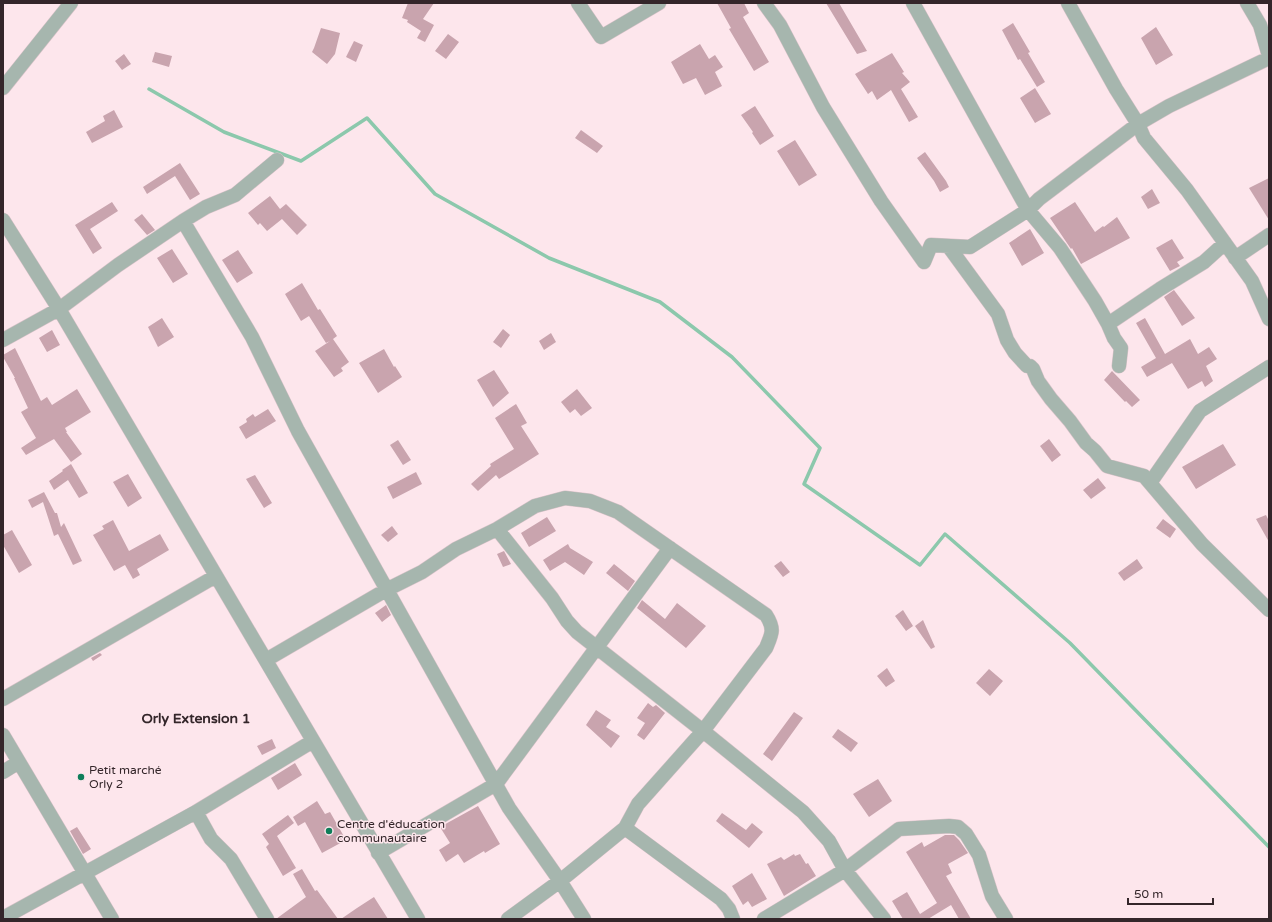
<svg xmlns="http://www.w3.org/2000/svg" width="1272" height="922" viewBox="0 0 1272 922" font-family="'Varela Round',sans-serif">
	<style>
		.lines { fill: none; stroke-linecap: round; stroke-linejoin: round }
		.stream { stroke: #8cc8ac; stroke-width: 3.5 }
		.building { fill: #c9a4ae }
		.minor-casing { stroke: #d9c3c9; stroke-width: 15 }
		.minor { stroke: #a6b6ae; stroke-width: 14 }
		.poi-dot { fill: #0e7e5a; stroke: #fde6ec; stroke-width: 1.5 }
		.labels { text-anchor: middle; stroke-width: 3; stroke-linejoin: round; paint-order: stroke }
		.poi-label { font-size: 12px; fill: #34262a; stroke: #fde6ec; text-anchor: start }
		.quarter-label { font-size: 14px; font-weight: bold; fill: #34262a; stroke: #fde6ec }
	</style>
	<rect width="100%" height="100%" fill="#fde6ec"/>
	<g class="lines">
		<!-- stream -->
		<path class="stream" d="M 149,89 L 224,132 L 301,161 L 367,118 L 435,194 L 549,258 L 660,302 L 732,357 L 820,448 L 804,484 L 920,565 L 945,534 L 1070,643 L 1269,847"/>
	</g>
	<!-- building -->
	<path class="building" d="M 408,3 L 434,3 L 423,19 L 434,25 L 425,42 L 417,38 L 421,31 L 407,22 L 408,20 L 402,18 Z
		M 717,3 L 744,3 L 749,13 L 743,17 L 769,62 L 754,71 L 729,29 L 731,28 Z
		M 826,3 L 839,3 L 867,51 L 857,54 Z
		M 1013,23 L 1030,52 L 1028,53 L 1045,82 L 1037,87 L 1020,59 L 1018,60 L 1002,30 Z
		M 1156,27 L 1173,55 L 1156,65 L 1141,38 Z
		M 321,28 L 340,33 L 335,54 L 327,64 L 312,52 L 314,48 Z
		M 448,34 L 459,42 L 446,59 L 435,51 Z
		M 354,41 L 363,45 L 356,62 L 346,57 Z
		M 700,44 L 709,59 L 715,55 L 723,67 L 715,72 L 722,86 L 705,95 L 696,78 L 683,84 L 671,62 Z
		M 155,52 L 172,56 L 169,67 L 152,62 Z
		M 892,53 L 904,72 L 902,73 L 910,82 L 901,89 L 918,117 L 909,122 L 891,90 L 877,100 L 872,91 L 868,94 L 855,74 Z
		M 124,54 L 131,64 L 122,70 L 115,61 Z
		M 1035,88 L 1051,114 L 1035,123 L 1020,98 Z
		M 755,106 L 774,136 L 760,145 L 752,133 L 753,132 L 741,115 Z
		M 114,110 L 123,127 L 92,143 L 86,132 L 105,121 L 103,116 Z
		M 581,130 L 603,146 L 597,153 L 575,138 Z
		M 795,140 L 817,175 L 799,186 L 777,151 Z
		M 925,152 L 946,181 L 949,187 L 940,192 L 934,181 L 917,158 Z
		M 180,163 L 200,194 L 190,200 L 175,176 L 147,194 L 143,187 Z
		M 1269,178 L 1269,220 L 1249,188 Z
		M 1152,189 L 1160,203 L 1148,209 L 1141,197 Z
		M 270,196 L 280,209 L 286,204 L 307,225 L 297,235 L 282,219 L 267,231 L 260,223 L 258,225 L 248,213 Z
		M 112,202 L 118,211 L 90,229 L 102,248 L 93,254 L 75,225 Z
		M 1075,202 L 1095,232 L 1103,226 L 1104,227 L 1117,217 L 1130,238 L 1081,264 L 1072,248 L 1071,249 L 1050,218 Z
		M 142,214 L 155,230 L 147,235 L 134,220 Z
		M 1030,229 L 1044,253 L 1022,266 L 1009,243 Z
		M 1172,239 L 1184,258 L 1177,262 L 1180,266 L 1170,271 L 1156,248 Z
		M 172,249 L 188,274 L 173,283 L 157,258 Z
		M 238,250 L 253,273 L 237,283 L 222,260 Z
		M 302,283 L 318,310 L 320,309 L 337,336 L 333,339 L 349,362 L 341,368 L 343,371 L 334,377 L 315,351 L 330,341 L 326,343 L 309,316 L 301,321 L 285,294 Z
		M 1174,290 L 1195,318 L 1182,326 L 1164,297 Z
		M 162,318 L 174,337 L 158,347 L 148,327 Z
		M 1145,318 L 1165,354 L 1190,339 L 1198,354 L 1209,347 L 1217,359 L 1206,366 L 1213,381 L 1205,387 L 1202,381 L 1188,389 L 1172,363 L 1147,377 L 1141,367 L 1156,358 L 1136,323 Z
		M 503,329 L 510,335 L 501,348 L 493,342 Z
		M 52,330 L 60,345 L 47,352 L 39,338 Z
		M 551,333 L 556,342 L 544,350 L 539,341 Z
		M 15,348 L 41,401 L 47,397 L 52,405 L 77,389 L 91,412 L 65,428 L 67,432 L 66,432 L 82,454 L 71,462 L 54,439 L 26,455 L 21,448 L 36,438 L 21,412 L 28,408 L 14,378 L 15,378 L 3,357 L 3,355 Z
		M 384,349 L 394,367 L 395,366 L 402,377 L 378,393 L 359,363 Z
		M 494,370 L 509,393 L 493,407 L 477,380 Z
		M 1112,371 L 1140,400 L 1132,407 L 1126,401 L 1125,402 L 1104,380 Z
		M 577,389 L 592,408 L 581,416 L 575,409 L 570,413 L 561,402 Z
		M 516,404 L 527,423 L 521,426 L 539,454 L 499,479 L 496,475 L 478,491 L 471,484 L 491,466 L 490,464 L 514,449 L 495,418 Z
		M 268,409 L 276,421 L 246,439 L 239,427 L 247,422 L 246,419 L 253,414 L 255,417 Z
		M 1049,439 L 1061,455 L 1052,462 L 1040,446 Z
		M 398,440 L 411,460 L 403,465 L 390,445 Z
		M 1223,444 L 1236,465 L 1196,489 L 1182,467 Z
		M 71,464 L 88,493 L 79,498 L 68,480 L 54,490 L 49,481 L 63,471 L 62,470 Z
		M 416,472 L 422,484 L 393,499 L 387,487 Z
		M 128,474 L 142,498 L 128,507 L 113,482 Z
		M 255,475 L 272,503 L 264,508 L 246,479 Z
		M 1098,478 L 1106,488 L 1091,499 L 1083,490 Z
		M 44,492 L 55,513 L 57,513 L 61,527 L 64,523 L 82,561 L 73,565 L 58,534 L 54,536 L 43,502 L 32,508 L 28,500 Z
		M 1266,515 L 1269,521 L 1269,542 L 1256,519 Z
		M 547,517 L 556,531 L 529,547 L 521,533 Z
		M 1163,519 L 1176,529 L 1170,538 L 1156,528 Z
		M 113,520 L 129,551 L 160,534 L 169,550 L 137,569 L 140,575 L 133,579 L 125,565 L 114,571 L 93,535 L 104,529 L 102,526 Z
		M 392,526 L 398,534 L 388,542 L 381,535 Z
		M 12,530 L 32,565 L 19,573 L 3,545 L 3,535 Z
		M 568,544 L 570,548 L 593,562 L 584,575 L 565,562 L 550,571 L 543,560 Z
		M 504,551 L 511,564 L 503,567 L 497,554 Z
		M 1137,559 L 1143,568 L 1124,581 L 1118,573 Z
		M 781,561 L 790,572 L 783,577 L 774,566 Z
		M 614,564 L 635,581 L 628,591 L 606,573 Z
		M 642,600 L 665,619 L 677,603 L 706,626 L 686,648 L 637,608 Z
		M 386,605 L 391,615 L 382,622 L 375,613 Z
		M 903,610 L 913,626 L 906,631 L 895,616 Z
		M 923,620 L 935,647 L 931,649 L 915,626 Z
		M 100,653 L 102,655 L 93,661 L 91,658 Z
		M 887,668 L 895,681 L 886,687 L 877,676 Z
		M 989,669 L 1003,681 L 990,696 L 976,683 Z
		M 648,703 L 653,707 L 656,705 L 665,713 L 644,740 L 637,735 L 645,723 L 637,718 Z
		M 596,710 L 611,720 L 606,727 L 620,736 L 611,748 L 586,725 Z
		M 794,712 L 803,718 L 772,761 L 763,754 Z
		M 838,729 L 858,743 L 851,752 L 832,737 Z
		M 272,739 L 276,748 L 262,755 L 257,746 Z
		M 295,763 L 302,775 L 278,790 L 271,778 Z
		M 878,779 L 892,801 L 869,817 L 853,794 Z
		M 317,801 L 325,814 L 330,812 L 346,840 L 322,853 L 305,822 L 298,826 L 293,817 Z
		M 478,806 L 500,844 L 485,853 L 484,851 L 464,863 L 458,854 L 446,862 L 439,850 L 450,843 L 440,827 Z
		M 722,813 L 746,830 L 752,823 L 763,832 L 749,848 L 716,821 Z
		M 288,815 L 294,823 L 277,836 L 296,868 L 283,876 L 266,847 L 269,844 L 262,834 Z
		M 77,827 L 91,849 L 83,854 L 70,831 Z
		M 945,835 L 954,835 L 959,840 L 968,853 L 948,864 L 952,873 L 946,876 L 971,919 L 959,919 L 951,905 L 928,919 L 903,919 L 892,901 L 907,892 L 920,914 L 937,903 L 906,852 L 922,842 L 924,847 Z
		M 794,854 L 795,856 L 800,854 L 806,864 L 808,863 L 816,876 L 784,896 L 767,864 L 781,857 L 784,860 Z
		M 302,869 L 315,891 L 317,890 L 338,919 L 276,919 L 306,897 L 293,874 Z
		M 752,873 L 767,899 L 752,907 L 748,901 L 743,905 L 732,886 Z
		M 374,897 L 388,919 L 341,919 L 357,908 Z"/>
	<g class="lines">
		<!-- minor casing -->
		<g class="minor-casing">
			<path id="minor" d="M 578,3 L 601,37 L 659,3
				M 764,3 L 780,25 L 823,107 L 881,201 L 924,262
				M 913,3 L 1028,210 L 1060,248 L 1095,301 L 1108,324 L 1114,338 L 1121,348 L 1119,366
				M 1068,3 L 1116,89 L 1138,124 L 1144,138 L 1187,190 L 1252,281 L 1269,319
				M 1247,3 L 1260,25 L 1269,56
				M 3,88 L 71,3
				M 3,220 L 59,309 L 418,919
				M 183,221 L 252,337 L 298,431 L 509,808 L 560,881 L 584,919
				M 949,247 L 998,314 L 1007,340 L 1015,353 L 1027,366 L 1030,366 L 1033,369 L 1038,381 L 1051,399 L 1070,421 L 1086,443 L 1095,451 L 1107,466 L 1144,476 L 1202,544 L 1269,610
				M 1235,258 L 1269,235
				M 924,262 L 931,245 L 970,247 L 1028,210 L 1039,199 L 1138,124 L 1169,106 L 1269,58
				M 1108,324 L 1160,289 L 1204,262 L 1225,243
				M 3,340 L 59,309 L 118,265 L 183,221 L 206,207 L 235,195 L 277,160
				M 1150,483 L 1200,411 L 1269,367
				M 497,529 L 552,598 L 567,621 L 577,632 L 703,731 L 803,812 L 829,841 L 845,870 L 884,919
				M 266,660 L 386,590 L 422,572 L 456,549 L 497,529 L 535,506 L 565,498 L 590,501 L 618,512 L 766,615 C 775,629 772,634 766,648 L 703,731 L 638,804 L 625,828 L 560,881 L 508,919
				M 3,699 L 216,576
				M 3,735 L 112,919
				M 3,772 L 19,762
				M 196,812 L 211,839 L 231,859 L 267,919
				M 625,828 L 721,899 L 729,909 L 733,919
				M 378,853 L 496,784 L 670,548
				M 3,918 L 196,812 L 313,741
				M 764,919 L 845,870 L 899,829 L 949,826 L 958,827 L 966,834 L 979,855 L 992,896 L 1006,919"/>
		</g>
		<!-- minor -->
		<use href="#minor" class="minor"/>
	</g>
	<!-- markers -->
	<g class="poi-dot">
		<circle cx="81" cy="777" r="4"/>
		<circle cx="329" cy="831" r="4"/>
	</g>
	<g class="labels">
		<!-- poi labels -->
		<g class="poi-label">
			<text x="89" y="774">Petit marché<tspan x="89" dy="14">Orly 2</tspan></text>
			<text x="337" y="828">Centre d'éducation<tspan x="337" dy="14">communautaire</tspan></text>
		</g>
		<!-- quarter labels -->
		<g class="quarter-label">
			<text x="196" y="723">Orly Extension 1</text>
		</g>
	</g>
	<!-- border -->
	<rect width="1272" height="922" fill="none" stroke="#34262a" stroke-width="8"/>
	<!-- scale -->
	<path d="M1128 898v6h85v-6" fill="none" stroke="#34262a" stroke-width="2"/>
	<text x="1134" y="898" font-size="12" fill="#34262a" stroke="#fde6ec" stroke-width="3" paint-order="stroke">50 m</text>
</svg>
